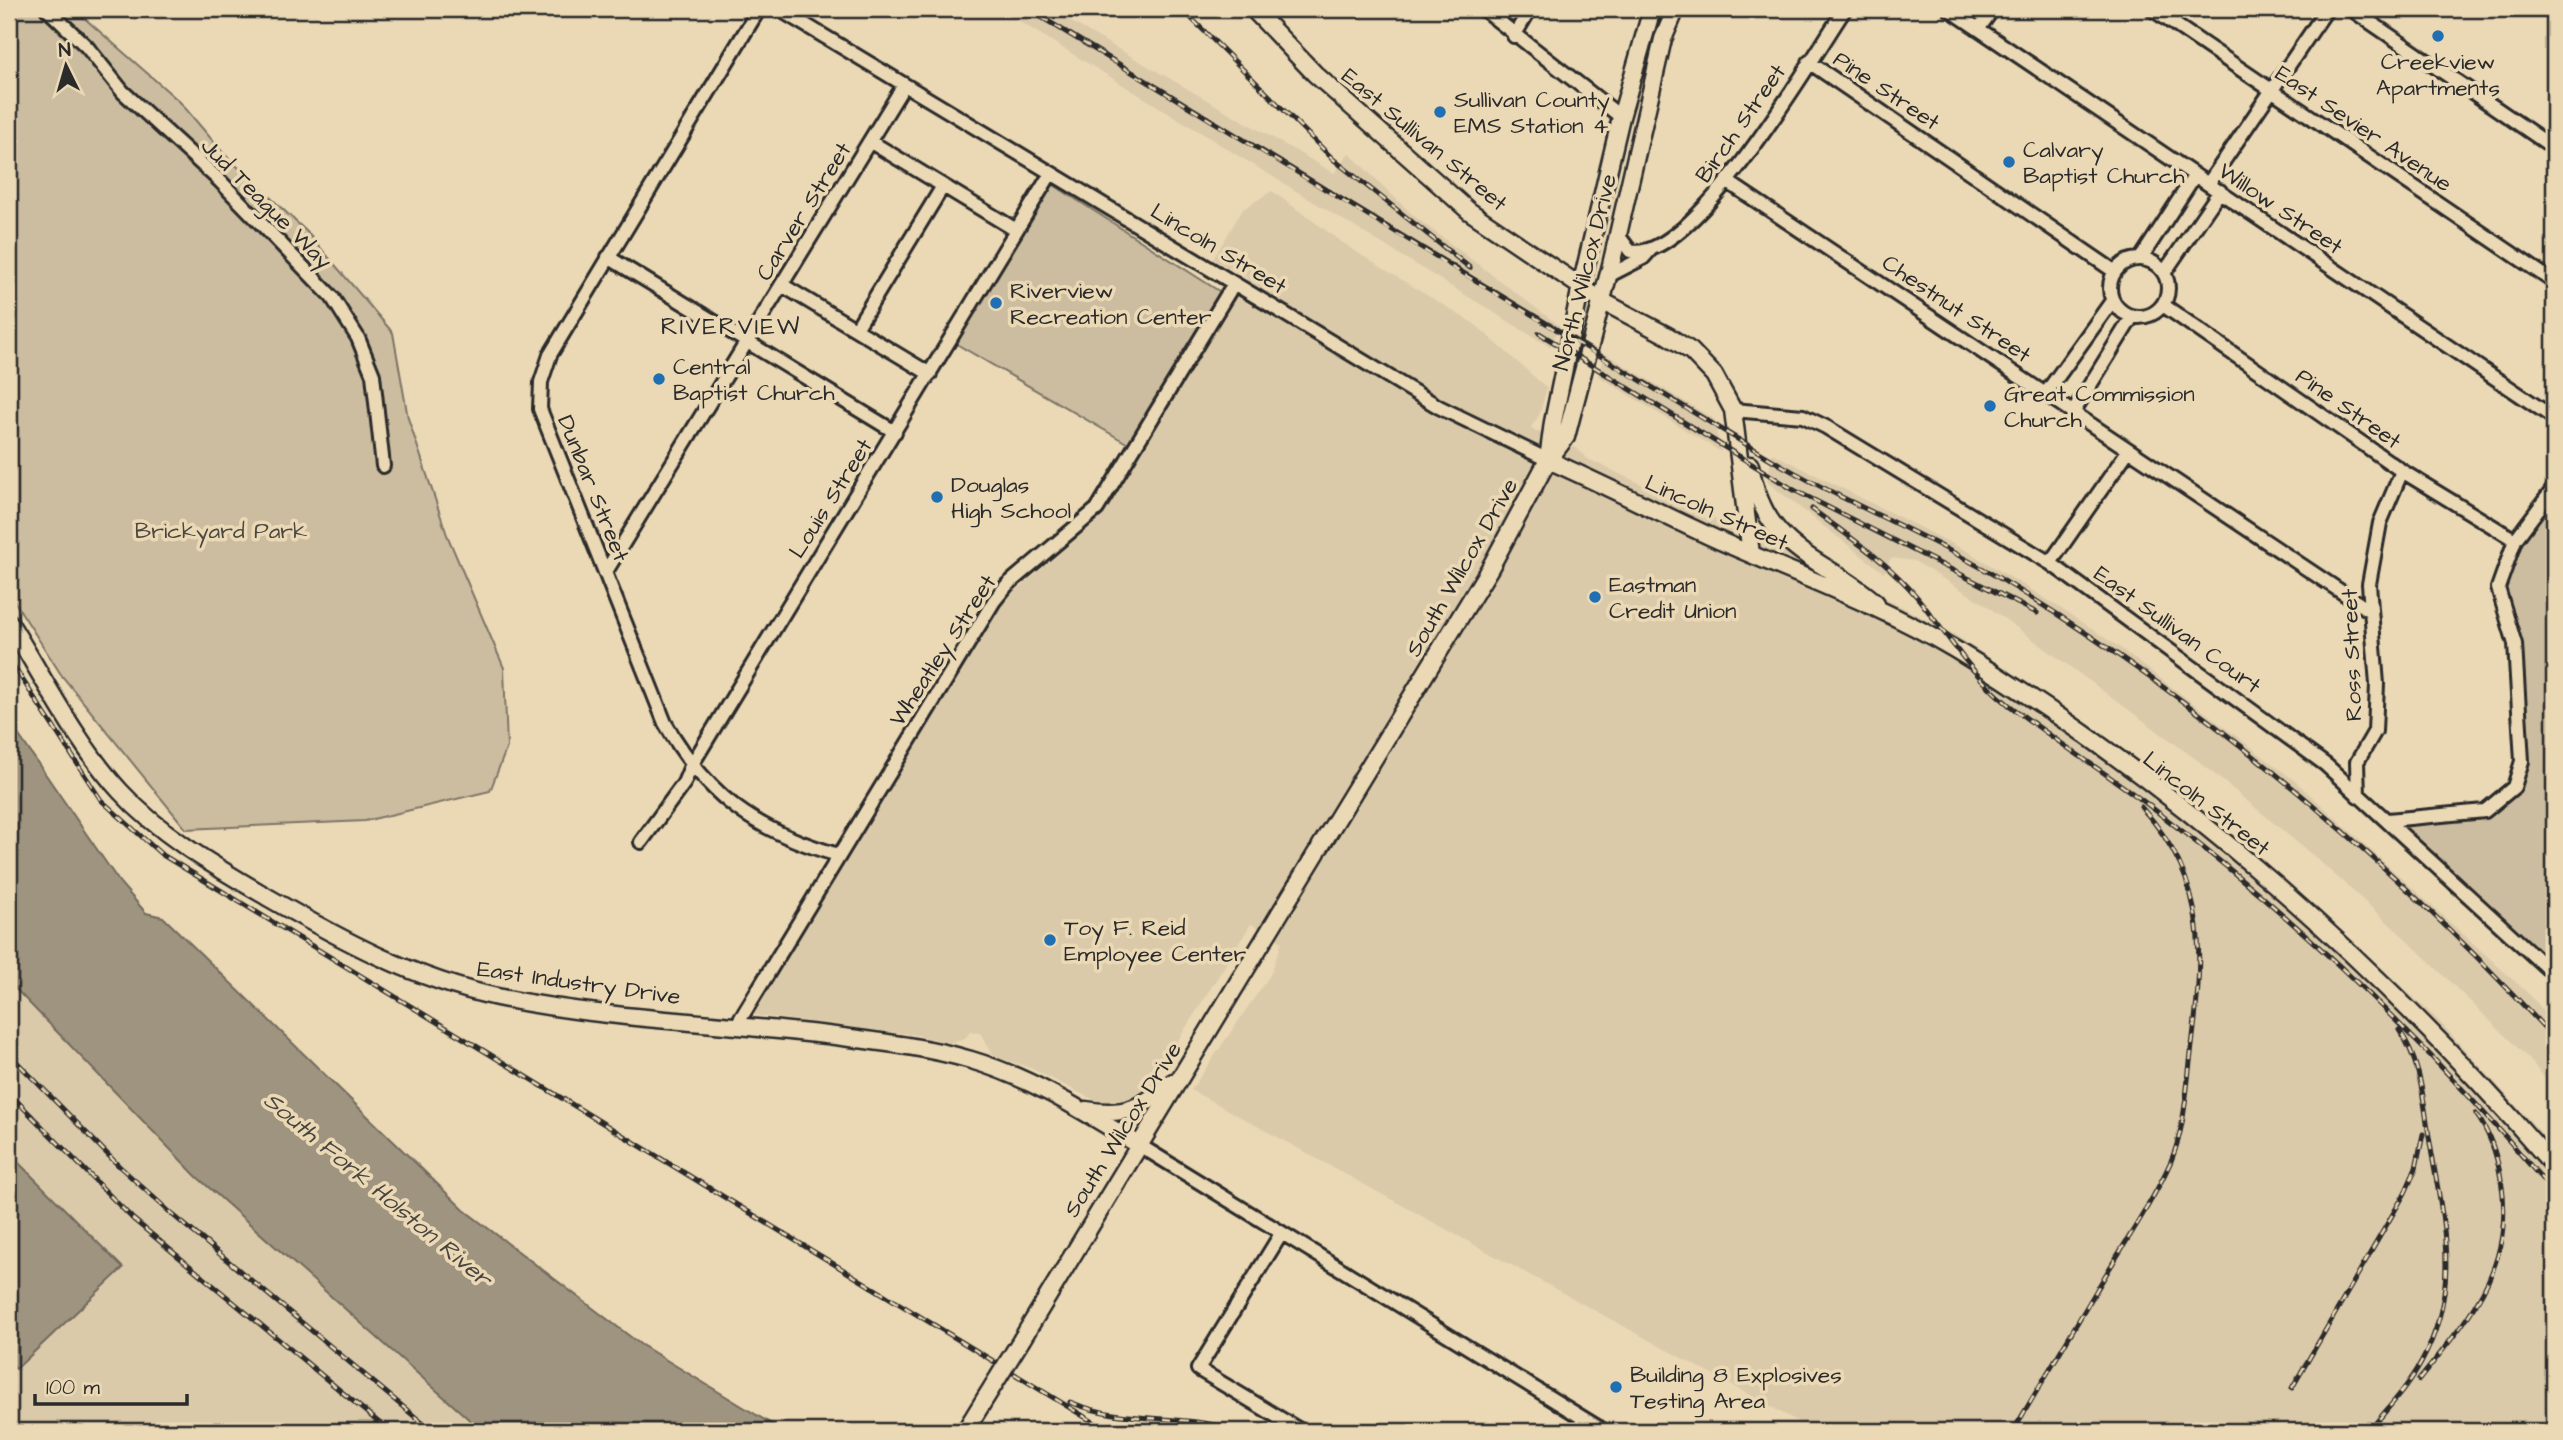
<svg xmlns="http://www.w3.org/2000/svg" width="2563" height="1440" viewBox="0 0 2563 1440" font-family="'Architects Daughter',sans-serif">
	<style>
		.built { fill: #dbcaaa }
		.green { fill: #ccbda0; stroke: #7c7466; stroke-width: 2 }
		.water { fill: #9f947f; stroke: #716a5d; stroke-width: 2 }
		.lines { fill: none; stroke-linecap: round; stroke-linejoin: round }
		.minor-casing { stroke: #2b2b2b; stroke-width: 18 }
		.major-casing { stroke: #2b2b2b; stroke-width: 21 }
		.minor { stroke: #ebd9b6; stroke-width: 12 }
		.major { stroke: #ebd9b6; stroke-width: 16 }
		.rail-casing { stroke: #2b2b2b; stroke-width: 5 }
		.rail { stroke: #ebd9b6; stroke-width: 2.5; stroke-dasharray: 8; stroke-linecap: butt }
		.major-bridge-casing { stroke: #2b2b2b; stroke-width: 21; stroke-linecap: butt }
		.major-bridge { stroke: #ebd9b6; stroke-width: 16 }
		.poi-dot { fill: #1f6fb2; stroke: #ebd9b6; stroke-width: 2.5 }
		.labels { text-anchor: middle; stroke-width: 7; stroke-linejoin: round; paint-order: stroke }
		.poi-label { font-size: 23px; fill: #2b2b2b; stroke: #ebd9b6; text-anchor: start }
		.street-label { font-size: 23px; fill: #2b2b2b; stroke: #ebd9b6 }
		.park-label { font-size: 23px; fill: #4b4842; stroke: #ebd9b6 }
		.neighbourhood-label { font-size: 24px; letter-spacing: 2px; fill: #2b2b2b; stroke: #ebd9b6 }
		.water-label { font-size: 24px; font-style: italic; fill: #484540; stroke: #ebd9b6 }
	</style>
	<rect width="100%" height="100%" fill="#ebd9b6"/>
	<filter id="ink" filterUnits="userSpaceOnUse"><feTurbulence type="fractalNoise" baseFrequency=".0143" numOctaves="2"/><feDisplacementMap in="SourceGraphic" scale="14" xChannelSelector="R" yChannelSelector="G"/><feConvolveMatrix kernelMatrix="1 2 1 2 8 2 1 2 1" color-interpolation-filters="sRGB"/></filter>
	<g filter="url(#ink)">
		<!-- built -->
		<path class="built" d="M 999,9 L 1049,9 L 1334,173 L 1349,153 L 1414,216 L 1560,326 L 1550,347 Z
			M 1272,191 L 1353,250 L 1476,325 L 1547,388 L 1539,416 L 1531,427 L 1534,430 L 1577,448 L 1588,459 L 1761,540 L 1792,553 L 1816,555 L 1896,604 L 1954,634 L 2094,728 L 2193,802 L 2286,879 L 2438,1020 L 2554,1147 L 2554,1431 L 1815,1431 L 1191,1090 L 1270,975 L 1282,942 L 1251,924 L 1162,1066 L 1135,1102 L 1106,1106 L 1030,1068 L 993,1056 L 981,1034 L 971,1031 L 965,1038 L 949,1043 L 916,1035 L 752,1015 L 750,1010 L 754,1002 L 758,1002 L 1005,600 L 1094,524 L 1116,495 L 1247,278 L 1213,259 L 1243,209 Z
			M 1604,353 L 1714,419 L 1721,452 L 1598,376 Z
			M 1772,453 L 1969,552 L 2048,600 L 2119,647 L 2294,780 L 2531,996 L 2554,1023 L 2554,1090 L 2529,1059 L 2405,938 L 2317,859 L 2201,763 L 1983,603 L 1914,561 L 1891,558 L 1884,573 L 1767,482 Z
			M 9,982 L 203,1183 L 482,1431 L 9,1431 Z"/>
		<!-- green -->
		<path class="green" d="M 19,9 L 74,9 L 180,102 L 224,154 L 307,232 L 393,333 L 408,418 L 447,535 L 504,668 L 507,747 L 490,791 L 365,821 L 186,829 L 62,676 L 9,593 L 9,22 Z
			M 1052,184 L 1222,293 L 1130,445 L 953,342 Z
			M 2554,488 L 2554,966 L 2552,967 L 2398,820 L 2485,811 L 2514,787 L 2522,761 L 2506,586 L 2515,540 Z"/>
		<!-- water -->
		<path class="water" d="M 9,721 L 120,883 L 146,913 L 163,917 L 464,1210 L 640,1344 L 783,1431 L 482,1431 L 196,1176 L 9,982 Z
			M 9,1153 L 123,1268 L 16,1369 L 9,1362 Z"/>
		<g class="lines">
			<!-- minor casing -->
			<g class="minor-casing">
				<path id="minor" d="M 47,9 L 87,47 L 123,92 L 219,180 L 332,297 L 358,338 L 373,375 L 383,466
					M 759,9 L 550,355 L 541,382 L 540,409 L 665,723 C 708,798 756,831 838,855
					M 779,9 L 1439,407 L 1548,460
					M 1483,9 L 1621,117
					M 1949,9 L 2554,418
					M 2152,9 L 2554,282
					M 2351,9 L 2554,148
					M 1979,28 L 1993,9
					M 1514,36 L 1530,9
					M 1809,62 L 2114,271
					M 871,142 L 1016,230
					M 1728,182 L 2370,611
					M 2208,184 L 2327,9
					M 1618,235 L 1630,251 C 1692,266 1813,56 1845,9
					M 608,257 L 895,432
					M 2141,258 L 2195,175
					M2110 288a29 29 0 1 1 58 0a29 29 0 1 1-58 0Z
					M 2164,273 L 2220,191
					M 1608,276 L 1643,258 L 1651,249
					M 782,285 L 930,374
					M 2163,305 L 2402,471 L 2515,540
					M 856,329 L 943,186
					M 2046,393 L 2112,301
					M 1733,410 L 1803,416 L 1826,427 L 2050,563 L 2326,765 L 2547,968 L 2554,967
					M 2074,411 L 2132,317
					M 2050,563 L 2128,451
					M 605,573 L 904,85
					M 2358,796 L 2357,762 L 2375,731 L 2377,684 L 2369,584 L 2380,523 L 2402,471
					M 2388,820 L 2485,811 L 2514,787 L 2522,761 L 2515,644 L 2498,588 L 2515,540 L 2554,488
					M 641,842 L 684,783 L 691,766 L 1051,173
					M 736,1026 L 994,601 L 1007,585 L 1097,509 L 1233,285
					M 1139,1145 L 1604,1431
					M 1281,1234 L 1198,1369 L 1301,1431"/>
			</g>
			<!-- major casing -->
			<g class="major-casing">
				<path id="major" d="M 1253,9 L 1315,74 L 1469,211 L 1602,301 L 1668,336 L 1691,351 L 1714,375 L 1733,410 L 1751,554
					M 1550,458 L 1566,437 L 1611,265 L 1663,39 L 1676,9
					M 1548,460 C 1605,485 1661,514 1718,540 C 1797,575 1881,605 1956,650 C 2180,785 2383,968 2554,1166
					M 1750,465 C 1765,553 1821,555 1876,603
					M 9,622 C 44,678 76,743 120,791 C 161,836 218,868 269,898 C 342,940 414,979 497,997 C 608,1020 723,1022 835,1036 C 881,1042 926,1047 971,1060 C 1032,1078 1085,1112 1139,1145
					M 1320,847 L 1490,568 L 1548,460 L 1553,422 L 1581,286 L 1621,117 L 1652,9
					M 1086,1110 C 1129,1117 1140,1107 1173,1082
					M 1022,1339 L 1317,852"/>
			</g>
			<!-- minor -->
			<use href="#minor" class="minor"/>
			<!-- major -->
			<use href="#major" class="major"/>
			<!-- rail casing -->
			<g class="rail-casing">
				<path id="rail" d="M 1028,9 C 1271,157 1514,306 1759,452 C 1841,502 1932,536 2014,587 C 2214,710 2395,865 2554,1038
					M 1182,9 L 1333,159 L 1470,268
					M 1539,333 L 1794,490 L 2037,613
					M 1812,509 C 1848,536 1888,562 1917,597 C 1947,634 1971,675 2009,705 C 2055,741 2105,772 2151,807 C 2299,919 2435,1051 2554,1193
					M 9,659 L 101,800 L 161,854 L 1108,1431
					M 9,1054 L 119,1166 L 173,1215 L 432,1431
					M 9,1093 L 133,1219 L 389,1431
					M 2419,1380 C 2470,1316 2516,1266 2501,1179 C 2497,1155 2490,1133 2476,1114
					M 2292,1388 L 2405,1193 L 2416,1168 L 2423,1134
					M 1070,1402 C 1125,1425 1184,1413 1238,1431
					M 1376,1427 L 1386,1431
					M 2013,1431 C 2045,1378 2076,1324 2108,1271 C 2130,1235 2154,1199 2171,1161 C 2184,1130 2186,1095 2190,1062 C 2202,965 2213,885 2141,807
					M 2369,1431 C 2387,1409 2408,1387 2421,1363 C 2462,1288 2443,1222 2430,1143 C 2424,1106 2422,1062 2399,1030"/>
			</g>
			<!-- rail -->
			<use href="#rail" class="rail"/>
			<!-- major-bridge casing -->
			<g class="major-bridge-casing">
				<path id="major-bridge" d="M 965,1431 L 1022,1339"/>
			</g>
			<!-- major-bridge -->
			<use href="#major-bridge" class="major-bridge"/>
		</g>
	</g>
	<!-- markers -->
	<g class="poi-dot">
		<circle cx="2438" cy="36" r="7"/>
		<circle cx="1440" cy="112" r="7"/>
		<circle cx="2009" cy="162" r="7"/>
		<circle cx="996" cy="303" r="7"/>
		<circle cx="659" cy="379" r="7"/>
		<circle cx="1990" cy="406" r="7"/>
		<circle cx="937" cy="497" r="7"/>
		<circle cx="1595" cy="597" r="7"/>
		<circle cx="1050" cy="940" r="7"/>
		<circle cx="1616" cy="1387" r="7"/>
	</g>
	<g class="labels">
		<!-- poi labels -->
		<g class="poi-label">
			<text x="2438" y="69" text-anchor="middle">Creekview<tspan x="2438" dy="26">Apartments</tspan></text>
			<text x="1454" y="107">Sullivan County<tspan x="1454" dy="26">EMS Station 4</tspan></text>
			<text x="2023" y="157">Calvary<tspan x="2023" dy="26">Baptist Church</tspan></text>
			<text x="1010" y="298">Riverview<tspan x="1010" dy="26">Recreation Center</tspan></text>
			<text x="673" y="374">Central<tspan x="673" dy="26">Baptist Church</tspan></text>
			<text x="2004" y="401">Great Commission<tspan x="2004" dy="26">Church</tspan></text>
			<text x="951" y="492">Douglas<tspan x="951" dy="26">High School</tspan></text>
			<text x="1609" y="592">Eastman<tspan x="1609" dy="26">Credit Union</tspan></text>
			<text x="1064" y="935">Toy F. Reid<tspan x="1064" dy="26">Employee Center</tspan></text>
			<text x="1630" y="1382">Building 8 Explosives<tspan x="1630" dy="26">Testing Area</tspan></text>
		</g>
		<!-- street labels -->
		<g class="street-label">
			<text transform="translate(1887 90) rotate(34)" y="8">Pine Street</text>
			<text transform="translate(1740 123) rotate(-55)" y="8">Birch Street</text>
			<text transform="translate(2364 128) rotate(34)" y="8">East Sevier Avenue</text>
			<text transform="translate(1425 139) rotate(40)" y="8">East Sullivan Street</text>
			<text transform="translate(267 203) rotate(45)" y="8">Jud Teague Way</text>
			<text transform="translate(2281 208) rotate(34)" y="8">Willow Street</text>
			<text transform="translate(803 211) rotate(-58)" y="8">Carver Street</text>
			<text transform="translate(1219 248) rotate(31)" y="8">Lincoln Street</text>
			<text transform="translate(1584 272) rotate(-76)" y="8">North Wilcox Drive</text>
			<text transform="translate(1957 308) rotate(34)" y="8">Chestnut Street</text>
			<text transform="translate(2349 408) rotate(35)" y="8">Pine Street</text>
			<text transform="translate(594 488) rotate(68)" y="8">Dunbar Street</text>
			<text transform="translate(830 498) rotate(-58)" y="8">Louis Street</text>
			<text transform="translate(1717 512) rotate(24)" y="8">Lincoln Street</text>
			<text transform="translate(1461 567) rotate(-60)" y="8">South Wilcox Drive</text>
			<text transform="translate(2178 629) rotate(36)" y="8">East Sullivan Court</text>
			<text transform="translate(942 650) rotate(-57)" y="8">Wheatley Street</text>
			<text transform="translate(2351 655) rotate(-92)" y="8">Ross Street</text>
			<text transform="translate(2207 803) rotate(38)" y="8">Lincoln Street</text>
			<text transform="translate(579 982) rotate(8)" y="8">East Industry Drive</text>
			<text transform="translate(1122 1129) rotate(-58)" y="8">South Wilcox Drive</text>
		</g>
		<!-- park labels -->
		<g class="park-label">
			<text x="221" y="538">Brickyard Park</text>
		</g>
		<!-- neighbourhood labels -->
		<g class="neighbourhood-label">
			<text x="731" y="334">RIVERVIEW</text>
		</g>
		<!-- water labels -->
		<g class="water-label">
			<text transform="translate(378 1189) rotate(40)" y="8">South Fork Holston River</text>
		</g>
	</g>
	<!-- margin -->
	<rect width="2563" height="1440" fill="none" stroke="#ebd9b6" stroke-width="35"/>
	<rect x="18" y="18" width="2528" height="1405" fill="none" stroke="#2b2b2b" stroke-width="2.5" filter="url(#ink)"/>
	<!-- north arrow -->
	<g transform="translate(66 66) rotate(355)" stroke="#ebd9b6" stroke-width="5" paint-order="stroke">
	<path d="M0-5L12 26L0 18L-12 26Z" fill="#2b2b2b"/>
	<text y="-10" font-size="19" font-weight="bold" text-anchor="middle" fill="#2b2b2b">N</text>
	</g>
	<!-- scale -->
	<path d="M35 1394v10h152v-10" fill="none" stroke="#2b2b2b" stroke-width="3.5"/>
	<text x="46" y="1394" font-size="21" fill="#2b2b2b" stroke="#ebd9b6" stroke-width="5" paint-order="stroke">100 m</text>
</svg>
